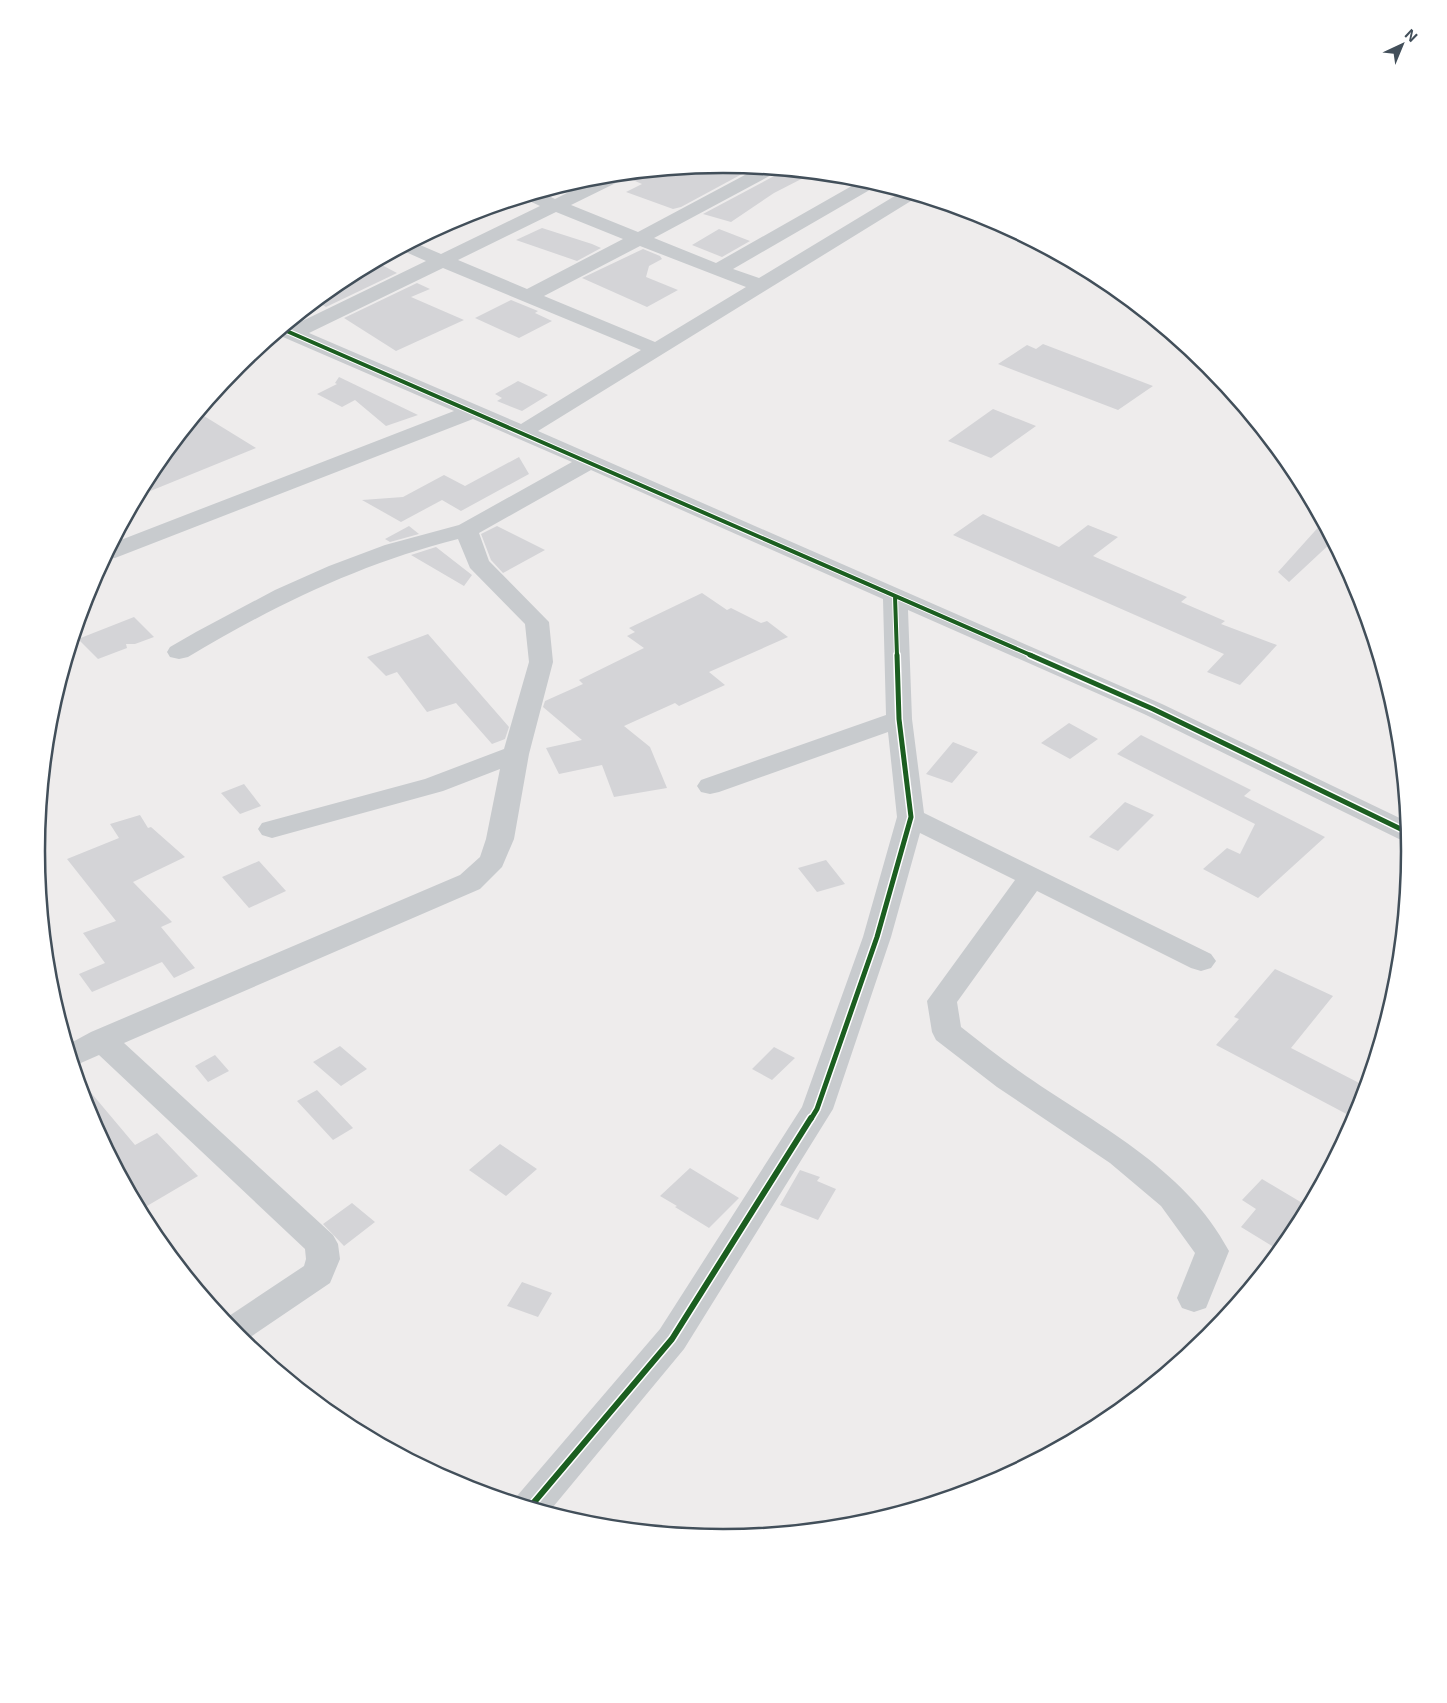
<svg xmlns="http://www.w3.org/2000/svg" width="1447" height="1703" viewBox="0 0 1447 1703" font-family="Inter,sans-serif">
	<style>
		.building { fill: #d4d4d7 }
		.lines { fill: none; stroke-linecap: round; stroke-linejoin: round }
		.minor { fill: #c8cbce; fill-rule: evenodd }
		.cycleway-far2-casing { stroke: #fff; stroke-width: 6 }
		.cycleway-far1-casing { stroke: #fff; stroke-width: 8 }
		.cycleway-casing { stroke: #fff; stroke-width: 9 }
		.cycleway-far2 { stroke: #1b5e20; stroke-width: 4 }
		.cycleway-far1 { stroke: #1b5e20; stroke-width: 5 }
		.cycleway { stroke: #1b5e20; stroke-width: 6 }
		.rim { fill: none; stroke: #424f5a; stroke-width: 2.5 }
	</style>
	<rect width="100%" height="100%" fill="#eeecec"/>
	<!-- building -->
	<path class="building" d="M 725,164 L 755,167 L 681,207 L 673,209 L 626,192 L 642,184 L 628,178 L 631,173 Z
		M 780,170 L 813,173 L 774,193 L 731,222 L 703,214 L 776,175 Z
		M 542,228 L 592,244 L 601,248 L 577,261 L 516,240 Z
		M 719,229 L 750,241 L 722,257 L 692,245 Z
		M 643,249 L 660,256 L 662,259 L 649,266 L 646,277 L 678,290 L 647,307 L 582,278 Z
		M 378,263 L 397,273 L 326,307 L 316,301 L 328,292 L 350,280 L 346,278 Z
		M 417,283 L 430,289 L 411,297 L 464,320 L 396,351 L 344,318 Z
		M 511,300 L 538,311 L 535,313 L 552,321 L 519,338 L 475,318 Z
		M 1043,344 L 1153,386 L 1118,410 L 998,364 L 1027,345 L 1036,349 Z
		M 339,377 L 418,415 L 386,426 L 355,400 L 342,407 L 317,394 L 337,384 L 335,383 Z
		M 518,381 L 548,395 L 522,411 L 497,401 L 502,398 L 495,394 Z
		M 993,409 L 1036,426 L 991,458 L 948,441 Z
		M 200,412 L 204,416 L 256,448 L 138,496 L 152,469 Z
		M 519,457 L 529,474 L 461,511 L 442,500 L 401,522 L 362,500 L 403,497 L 444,475 L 465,486 Z
		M 983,514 L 1059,547 L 1088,525 L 1118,537 L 1093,556 L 1187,597 L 1181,602 L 1225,621 L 1221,624 L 1277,645 L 1240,685 L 1207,672 L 1224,654 L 953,535 Z
		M 1323,522 L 1333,541 L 1289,582 L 1278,572 Z
		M 409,526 L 419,534 L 390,542 L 385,539 Z
		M 497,526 L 545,550 L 503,573 L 491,560 L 481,534 Z
		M 436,547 L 472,575 L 464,586 L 411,555 Z
		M 702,593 L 727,610 L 731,608 L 761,623 L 767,621 L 788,637 L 709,672 L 725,685 L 679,706 L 675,703 L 624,726 L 650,747 L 667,788 L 614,797 L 602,765 L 559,774 L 546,748 L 582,740 L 543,707 L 545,701 L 583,684 L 579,680 L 644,648 L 627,636 L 635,632 L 629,628 Z
		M 134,617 L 154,637 L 135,644 L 126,644 L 127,648 L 98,659 L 78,639 Z
		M 428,634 L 509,727 L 505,739 L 492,744 L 456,703 L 427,712 L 397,672 L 386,676 L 367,657 Z
		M 1069,723 L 1098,739 L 1070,759 L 1041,743 Z
		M 1141,735 L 1251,790 L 1244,796 L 1325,837 L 1258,898 L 1203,869 L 1227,848 L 1240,854 L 1255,824 L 1117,754 Z
		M 953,742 L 978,752 L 952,783 L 926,774 Z
		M 244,784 L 261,806 L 240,814 L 221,793 Z
		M 1125,802 L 1154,815 L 1118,851 L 1089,837 Z
		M 140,815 L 148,828 L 151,827 L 185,857 L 133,882 L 172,922 L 161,927 L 195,968 L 174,978 L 162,962 L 92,992 L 79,974 L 105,963 L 83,933 L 116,921 L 67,859 L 119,838 L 110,824 Z
		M 826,860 L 845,884 L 817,892 L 798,868 Z
		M 259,861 L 286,891 L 249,908 L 222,877 Z
		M 1275,969 L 1333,996 L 1291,1048 L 1367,1087 L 1356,1119 L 1216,1045 L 1239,1019 L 1234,1017 Z
		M 340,1046 L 367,1069 L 341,1086 L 313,1062 Z
		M 774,1047 L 795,1058 L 772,1080 L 752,1069 Z
		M 215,1055 L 229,1071 L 208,1082 L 195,1066 Z
		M 82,1082 L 135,1145 L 157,1133 L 198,1176 L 147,1206 L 122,1178 L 88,1114 L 79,1084 Z
		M 317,1090 L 353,1128 L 333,1140 L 297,1101 Z
		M 500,1144 L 537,1169 L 506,1196 L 469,1170 Z
		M 690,1168 L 739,1198 L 709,1228 L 675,1207 L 677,1206 L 660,1196 Z
		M 800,1170 L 820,1177 L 817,1181 L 836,1189 L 818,1220 L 780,1205 Z
		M 1262,1179 L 1309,1207 L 1295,1234 L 1280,1251 L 1241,1227 L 1256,1209 L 1242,1200 Z
		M 352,1203 L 375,1222 L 344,1246 L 323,1224 Z
		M 522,1282 L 552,1293 L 538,1317 L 507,1306 Z"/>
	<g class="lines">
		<!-- minor -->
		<path class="minor" d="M 758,168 L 778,170 L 775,173 L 654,238 L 716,263 L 864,179 L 880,184 L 733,269 L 759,278 L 903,191 L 919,196 L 538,431 L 1162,704 L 1408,822 L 1410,842 L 1399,839 L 1144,714 L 908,610 L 912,719 L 924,813 L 1211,954 L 1216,961 L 1211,968 L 1201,971 L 1191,968 L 1037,891 L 957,1002 L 961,1027 C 980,1042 999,1057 1019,1071 C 1094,1124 1184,1166 1229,1251 L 1206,1308 L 1194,1312 L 1182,1308 L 1177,1298 L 1195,1253 L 1161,1206 L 1110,1163 L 997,1087 L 936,1040 L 932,1032 L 927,1001 L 1015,880 L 920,833 L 891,937 L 833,1109 L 684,1349 L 548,1513 L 514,1503 L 517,1496 L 660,1329 L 802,1107 L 863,937 L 897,817 L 888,732 L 719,792 L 710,794 L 701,792 L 697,786 L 701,780 L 886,715 L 883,599 L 591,470 L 479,533 L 489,561 L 549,622 L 553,662 L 529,754 L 514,839 L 502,867 L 480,889 L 124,1043 L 333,1235 L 338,1244 L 340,1259 L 330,1283 L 243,1342 L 223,1320 L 304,1266 L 306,1259 L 305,1249 L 99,1055 L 74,1066 L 67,1045 L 91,1032 L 460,875 L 480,857 L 486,839 L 500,769 L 443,791 L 272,838 L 262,835 L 258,829 L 262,823 L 425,779 L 504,749 L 529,662 L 525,624 L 470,568 L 458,539 C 362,563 273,606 188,657 L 179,659 L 170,657 L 167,652 L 170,647 L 196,632 L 275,590 L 329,566 L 385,545 L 459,525 L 572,462 L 473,419 L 115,558 L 104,559 L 113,543 L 454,411 L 276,334 L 288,324 L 292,326 L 426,261 L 399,249 L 413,242 L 441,254 L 540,206 L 523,198 L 540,192 L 555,199 L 601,176 L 629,174 L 626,178 L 571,205 L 638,232 ZM 556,212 L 623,239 L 527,289 L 458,260 ZM 640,246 L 746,287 L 655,342 L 544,296 ZM 443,268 L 641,350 L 521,424 L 309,333 Z"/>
		<!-- cycleway-far2 casing -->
		<g class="cycleway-far2-casing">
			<path id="cycleway-far2" d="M 282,329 L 1033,656
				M 895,596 L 897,656"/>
		</g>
		<!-- cycleway-far1 casing -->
		<g class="cycleway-far1-casing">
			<path id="cycleway-far1" d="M 1030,655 L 1153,709 L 1409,833
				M 811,1119 L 817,1109 L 877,937 L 911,817 L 899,719 L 897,655"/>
		</g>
		<!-- cycleway casing -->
		<g class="cycleway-casing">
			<path id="cycleway" d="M 530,1507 L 672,1339 L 811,1118"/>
		</g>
		<!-- cycleway-far2 -->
		<use href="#cycleway-far2" class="cycleway-far2"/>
		<!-- cycleway-far1 -->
		<use href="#cycleway-far1" class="cycleway-far1"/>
		<!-- cycleway -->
		<use href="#cycleway" class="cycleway"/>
	</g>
	<!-- crop -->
	<path d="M0 0H1447V1703H0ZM45 851a678 678 0 1 1 1356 0a678 678 0 1 1-1356 0Z" fill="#fff" fill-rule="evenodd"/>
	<path class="rim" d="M45 851a678 678 0 1 1 1356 0a678 678 0 1 1-1356 0Z"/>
	<!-- north arrow -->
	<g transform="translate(1402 45) rotate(44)" stroke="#ffffff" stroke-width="4" paint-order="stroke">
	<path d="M0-4L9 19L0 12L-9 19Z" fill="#424f5a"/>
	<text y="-8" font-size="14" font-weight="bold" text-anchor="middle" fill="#424f5a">N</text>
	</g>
</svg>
